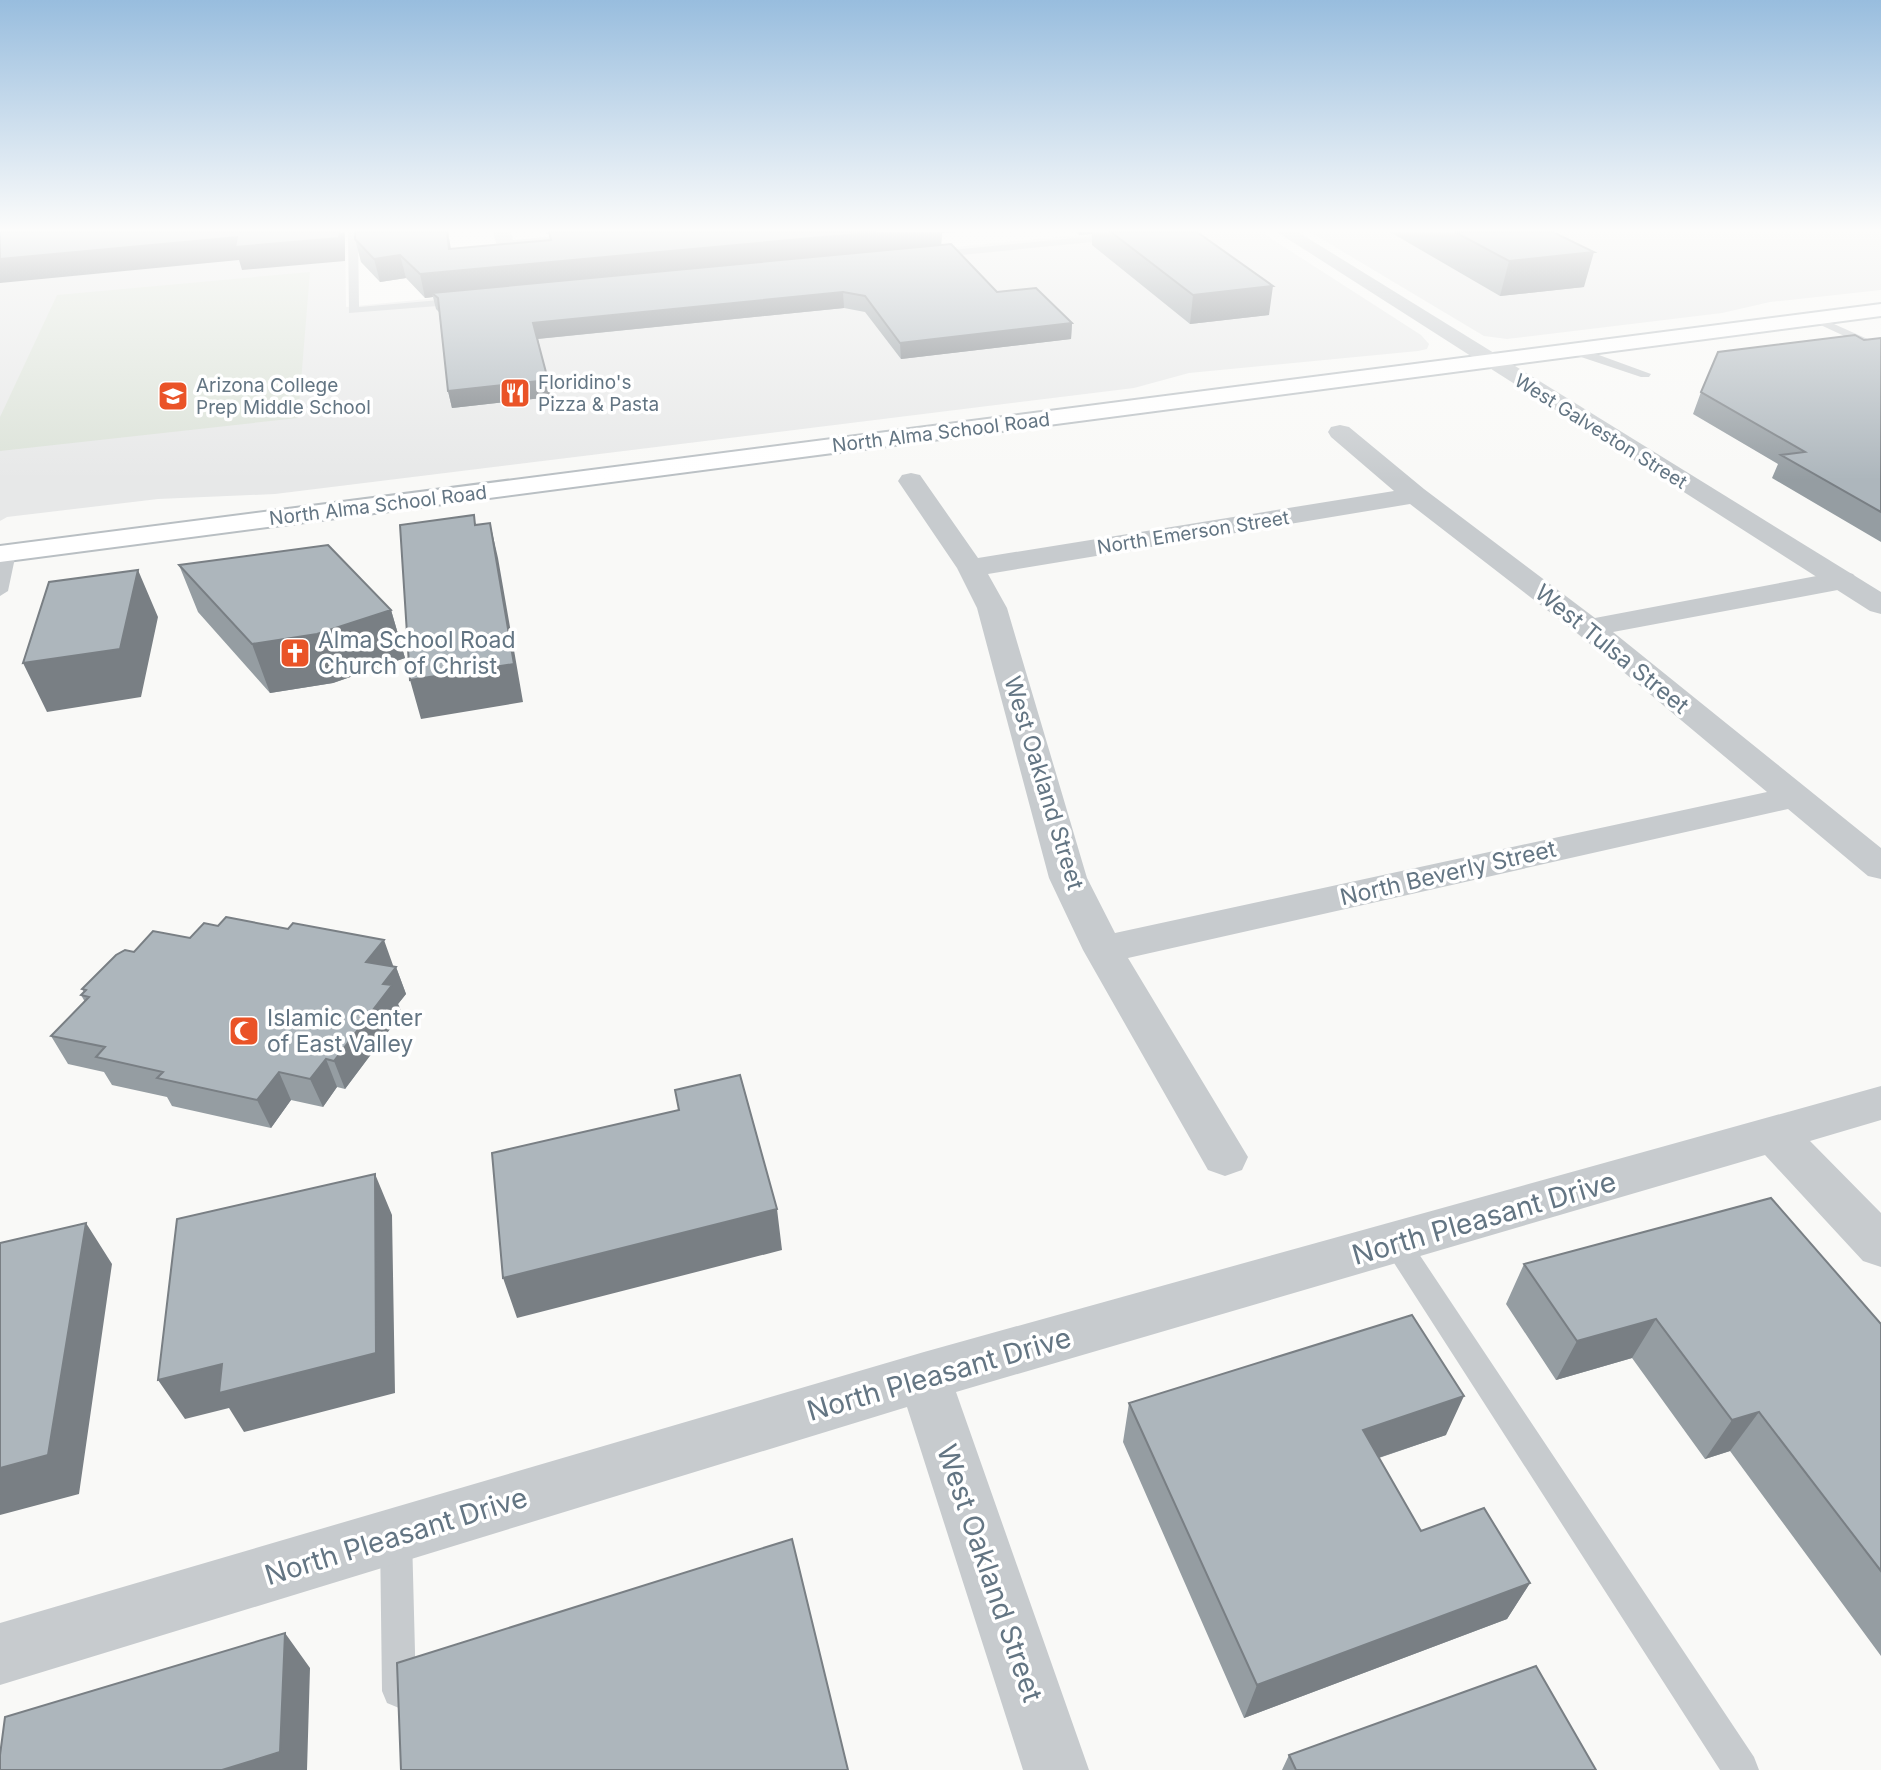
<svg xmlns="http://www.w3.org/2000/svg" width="1881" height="1770" viewBox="0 0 1881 1770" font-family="Inter,sans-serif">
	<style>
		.built { fill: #e7e8e8 }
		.green { fill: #dbe2d8 }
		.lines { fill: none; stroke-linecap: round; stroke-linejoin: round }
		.secondary-casing { stroke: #b9bfc3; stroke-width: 4 }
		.service { fill: #c7cbce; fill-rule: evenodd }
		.minor { fill: #c7cbce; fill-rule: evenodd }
		.tertiary { fill: #c7cbce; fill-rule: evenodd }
		.secondary { fill: #fff; fill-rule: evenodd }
		.wall { fill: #959da2 }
		.shaded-wall { fill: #797f84 }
		.building { fill: #adb6bc; stroke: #797f84; stroke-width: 2 }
		.labels { text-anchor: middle; stroke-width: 7; stroke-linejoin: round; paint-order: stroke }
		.far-poi-label { font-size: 19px; fill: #637583; stroke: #fff; text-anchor: start }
		.far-street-label { font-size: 19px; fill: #637583; stroke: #fff }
		.poi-label { font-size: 23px; fill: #637583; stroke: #fff; text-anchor: start }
		.street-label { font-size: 23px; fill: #637583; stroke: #fff }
		.near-street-label { font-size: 28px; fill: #637583; stroke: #fff }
	</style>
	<rect width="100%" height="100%" fill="#f9f9f7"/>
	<!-- built -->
	<path class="built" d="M 0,232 L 345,232 L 346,307 L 1106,232 L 1261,232 L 1421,335 L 1429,344 L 1427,349 L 1418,351 L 1189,373 L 1134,388 L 275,494 L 158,499 L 7,517 L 0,521 Z
		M 1310,232 L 1881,232 L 1881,290 L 1770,302 L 1722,313 L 1507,339 L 1484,336 Z"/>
	<!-- green -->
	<path class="green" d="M 310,272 L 298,418 L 0,451 L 0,417 L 57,295 Z"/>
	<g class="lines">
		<!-- secondary casing -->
		<g class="secondary-casing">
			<path id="secondary" d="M 1881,304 L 1881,316 L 0,562 L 0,546 Z"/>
		</g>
		<!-- service -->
		<path class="service" d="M 348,232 L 358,232 L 359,307 L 463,298 L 469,301 L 463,304 L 349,313 Z
			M 1135,232 L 1169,232 L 1164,235 L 931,258 L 926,255 L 931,252 Z
			M 1816,316 L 1881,345 L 1881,353 L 1812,321 L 1810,319 Z
			M 1569,347 L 1577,347 L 1651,374 L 1649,377 L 1641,377 L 1569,353 Z
			M 8,548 L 16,553 L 8,591 L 0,596 L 0,554 L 3,550 Z
			M 1397,1233 L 1407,1236 L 1754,1757 L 1759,1770 L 1720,1770 L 1387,1252 L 1383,1244 L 1387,1236 Z
			M 396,1520 L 407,1525 L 412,1536 L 416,1691 L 411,1703 L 399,1708 L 387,1703 L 382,1691 L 380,1536 L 385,1525 Z"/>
		<!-- minor -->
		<path class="minor" d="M 493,232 L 511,232 L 513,240 L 602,232 L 671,232 L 662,237 L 506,252 L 497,246 Z
			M 1340,425 L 1349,427 L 1424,489 L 1595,618 L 1843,571 L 1853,574 L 1858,580 L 1853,586 L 1843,589 L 1613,632 L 1881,848 L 1881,879 L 1868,876 L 1788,809 L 1128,958 L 1248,1157 L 1242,1170 L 1225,1176 L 1208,1170 L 1083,950 L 1049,878 L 977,608 L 957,568 L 898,481 L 902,475 L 911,473 L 920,475 L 978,558 L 1394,491 L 1331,437 L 1328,432 L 1331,427 ZM 1410,504 L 1578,634 L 1767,792 L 1115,933 L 1087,878 L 1007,608 L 988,574 Z
			M 1881,1086 L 1881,1120 L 1810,1141 L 1881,1213 L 1881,1267 L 1863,1261 L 1765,1155 L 956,1392 L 1089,1770 L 1023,1770 L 907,1407 L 0,1685 L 0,1623 L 924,1352 Z"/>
		<!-- tertiary -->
		<path class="tertiary" d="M 1277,232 L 1298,232 L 1881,592 L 1881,614 L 1870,611 Z"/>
		<!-- secondary -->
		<use href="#secondary" class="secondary"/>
	</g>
	<!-- wall -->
	<path class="wall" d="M 355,232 L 448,232 L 451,249 L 550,240 L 549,234 L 546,234 L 546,232 L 954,232 L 942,233 L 941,244 L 997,292 L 1072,323 L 1071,339 L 901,359 L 865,312 L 844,308 L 538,339 L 551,397 L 452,408 L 448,391 L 439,312 L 436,309 L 433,297 L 425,298 L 406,278 L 380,282 L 361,262 L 355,239 Z
		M 1076,232 L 1197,232 L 1269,315 L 1190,324 L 1092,245 L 1092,234 L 1079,235 Z
		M 1390,232 L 1553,232 L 1584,287 L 1500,296 Z
		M 1881,338 L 1881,542 L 1772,478 L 1778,464 L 1693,414 L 1701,392 L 1864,340 Z
		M 179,565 L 391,610 L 405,658 L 333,683 L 270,693 L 198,612 Z
		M 190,938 L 396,967 L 406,994 L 398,1004 L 402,1013 L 345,1089 L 337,1087 L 323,1107 L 291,1100 L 271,1128 L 172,1106 L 167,1097 L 112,1085 L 104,1072 L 68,1064 L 51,1036 L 85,1002 L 81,995 L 84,992 L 82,989 L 134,952 Z
		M 1524,1264 L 1881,1324 L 1881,1656 L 1730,1451 L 1705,1459 L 1632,1358 L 1556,1380 L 1506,1304 Z
		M 1129,1403 L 1446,1435 L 1379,1458 L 1421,1531 L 1530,1583 L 1507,1619 L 1244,1718 L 1123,1442 Z
		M 1289,1755 L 1596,1770 L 1282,1770 Z"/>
	<!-- shaded-wall -->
	<path class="shaded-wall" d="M 345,232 L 345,261 L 242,270 L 239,260 L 0,283 L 0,259 L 237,237 Z
		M 447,232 L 448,232 L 454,271 L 877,232 L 954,232 L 942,233 L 941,248 L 432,293 L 433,297 L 425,298 L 420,274 L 449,249 Z
		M 1079,232 L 1092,232 L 1092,234 L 1079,235 Z
		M 1594,252 L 1584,287 L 1500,296 L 1509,261 Z
		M 400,255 L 406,278 L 380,282 L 374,259 Z
		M 1273,286 L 1269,315 L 1190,324 L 1193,295 Z
		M 843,292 L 844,308 L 536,339 L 533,323 Z
		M 1072,323 L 1071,339 L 901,359 L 900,343 Z
		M 548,380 L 551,397 L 452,408 L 448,391 Z
		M 490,523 L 498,558 L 523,702 L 421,719 L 410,680 Z
		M 138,570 L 158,617 L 141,697 L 47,712 L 23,663 Z
		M 391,610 L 405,658 L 333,683 L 270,693 L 252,644 Z
		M 384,940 L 394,968 L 366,962 Z
		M 396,967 L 406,994 L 398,1004 L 402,1013 L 345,1089 L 334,1061 L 383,984 Z
		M 326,1059 L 337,1087 L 323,1107 L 310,1079 Z
		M 279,1072 L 291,1100 L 271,1128 L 257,1100 Z
		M 375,1174 L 392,1215 L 395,1393 L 244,1432 L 229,1408 L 185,1419 L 158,1380 Z
		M 777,1209 L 782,1250 L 517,1318 L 503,1278 Z
		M 86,1223 L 112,1264 L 79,1494 L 0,1515 L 0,1468 Z
		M 1656,1319 L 1632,1358 L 1556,1380 L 1577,1341 Z
		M 1464,1396 L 1446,1435 L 1348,1468 L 1363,1430 Z
		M 1759,1412 L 1730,1451 L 1705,1459 L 1732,1420 Z
		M 1530,1583 L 1507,1619 L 1244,1718 L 1257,1685 Z
		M 285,1633 L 310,1668 L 307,1770 L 222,1770 Z"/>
	<!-- building -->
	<path class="building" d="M 0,232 L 339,232 L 339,238 L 235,247 L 237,237 L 0,259 Z
		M 355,232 L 447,232 L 449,249 L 551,240 L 549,232 L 877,232 L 420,274 L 400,255 L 374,259 L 355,239 Z
		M 1111,232 L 1197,232 L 1273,286 L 1193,295 Z
		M 1455,232 L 1553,232 L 1594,252 L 1509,261 Z
		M 951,244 L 997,292 L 1036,288 L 1072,323 L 900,343 L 865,296 L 843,292 L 533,323 L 548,380 L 448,391 L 438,298 L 432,293 Z
		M 1855,335 L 1864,340 L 1881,338 L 1881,512 L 1781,455 L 1805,452 L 1701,392 L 1718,352 Z
		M 474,515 L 475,525 L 490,523 L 514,664 L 410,680 L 400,525 Z
		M 328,545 L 391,610 L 317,634 L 252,644 L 179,565 Z
		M 138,570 L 120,649 L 23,663 L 49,582 Z
		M 226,917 L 288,929 L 293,923 L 384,940 L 366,962 L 396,967 L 383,984 L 392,985 L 334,1061 L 326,1059 L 310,1079 L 279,1072 L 257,1100 L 157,1078 L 163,1072 L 96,1057 L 105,1047 L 51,1036 L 89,997 L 81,995 L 86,990 L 82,989 L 116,955 L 125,950 L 134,952 L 153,931 L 190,938 L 204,923 L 218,926 Z
		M 740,1075 L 777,1209 L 503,1278 L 492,1153 L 679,1110 L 675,1090 Z
		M 375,1174 L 376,1353 L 219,1393 L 222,1364 L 158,1380 L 177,1219 Z
		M 1771,1198 L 1881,1324 L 1881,1571 L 1759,1412 L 1732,1420 L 1656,1319 L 1577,1341 L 1524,1264 Z
		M 86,1223 L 48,1455 L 0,1468 L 0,1243 Z
		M 1412,1315 L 1464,1396 L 1363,1430 L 1421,1531 L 1484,1508 L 1530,1583 L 1257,1685 L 1129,1403 Z
		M 792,1539 L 848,1770 L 401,1770 L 397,1663 Z
		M 285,1633 L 280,1752 L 222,1770 L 0,1770 L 0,1755 L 5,1717 Z
		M 1536,1666 L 1596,1770 L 1296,1770 L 1289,1755 Z"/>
	<!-- sky -->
	<linearGradient id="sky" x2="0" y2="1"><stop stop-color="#98bdde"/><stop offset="0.48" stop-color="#fcfcfb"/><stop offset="1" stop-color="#fcfcfb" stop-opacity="0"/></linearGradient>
	<rect width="1881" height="480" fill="url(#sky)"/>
	<!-- icons -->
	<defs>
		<g id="restaurant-square" transform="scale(1.575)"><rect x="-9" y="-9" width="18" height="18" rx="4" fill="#ea5327" stroke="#fff"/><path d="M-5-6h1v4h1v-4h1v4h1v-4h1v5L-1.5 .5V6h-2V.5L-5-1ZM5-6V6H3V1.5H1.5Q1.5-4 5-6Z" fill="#fff"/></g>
		<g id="school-square" transform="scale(1.575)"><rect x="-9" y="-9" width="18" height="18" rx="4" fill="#ea5327" stroke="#fff"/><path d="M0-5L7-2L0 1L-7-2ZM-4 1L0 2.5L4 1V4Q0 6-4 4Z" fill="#fff"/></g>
		<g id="church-square" transform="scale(1.575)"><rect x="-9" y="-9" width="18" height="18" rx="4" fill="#ea5327" stroke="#fff"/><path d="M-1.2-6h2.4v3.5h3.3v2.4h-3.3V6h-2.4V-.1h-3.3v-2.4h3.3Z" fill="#fff"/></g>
		<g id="mosque-square" transform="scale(1.575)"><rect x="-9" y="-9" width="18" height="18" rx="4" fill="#ea5327" stroke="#fff"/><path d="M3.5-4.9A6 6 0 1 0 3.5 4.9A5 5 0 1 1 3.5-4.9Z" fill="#fff"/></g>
	</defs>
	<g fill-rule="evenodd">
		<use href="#restaurant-square" x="515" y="393"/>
		<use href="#school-square" x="173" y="396"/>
		<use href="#church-square" x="295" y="653"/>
		<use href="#mosque-square" x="244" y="1031"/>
	</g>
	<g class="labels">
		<!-- far-poi labels -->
		<g class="far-poi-label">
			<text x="538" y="389">Floridino's<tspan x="538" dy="22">Pizza &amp; Pasta</tspan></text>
			<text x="196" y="392">Arizona College<tspan x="196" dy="22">Prep Middle School</tspan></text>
		</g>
		<!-- far-street labels -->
		<g class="far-street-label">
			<text transform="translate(1601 431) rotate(32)" y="7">West Galveston Street</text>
			<text transform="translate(941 432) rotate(-7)" y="7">North Alma School Road</text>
			<text transform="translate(378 505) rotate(-7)" y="7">North Alma School Road</text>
			<text transform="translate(1193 532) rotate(-9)" y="7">North Emerson Street</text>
		</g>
		<!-- poi labels -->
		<g class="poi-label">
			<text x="318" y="648">Alma School Road<tspan x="318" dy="26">Church of Christ</tspan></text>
			<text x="267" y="1026">Islamic Center<tspan x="267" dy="26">of East Valley</tspan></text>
		</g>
		<!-- street labels -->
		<g class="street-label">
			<text transform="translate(1612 649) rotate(39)" y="8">West Tulsa Street</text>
			<text transform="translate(1044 783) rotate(73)" y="8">West Oakland Street</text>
			<text transform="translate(1448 873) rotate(-13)" y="8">North Beverly Street</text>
		</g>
		<!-- near-street labels -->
		<g class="near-street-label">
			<text transform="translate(1484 1218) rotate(-16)" y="10">North Pleasant Drive</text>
			<text transform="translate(939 1374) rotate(-16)" y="10">North Pleasant Drive</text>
			<text transform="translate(396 1536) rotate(-17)" y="10">North Pleasant Drive</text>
			<text transform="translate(990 1573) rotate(71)" y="10">West Oakland Street</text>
		</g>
	</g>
</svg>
